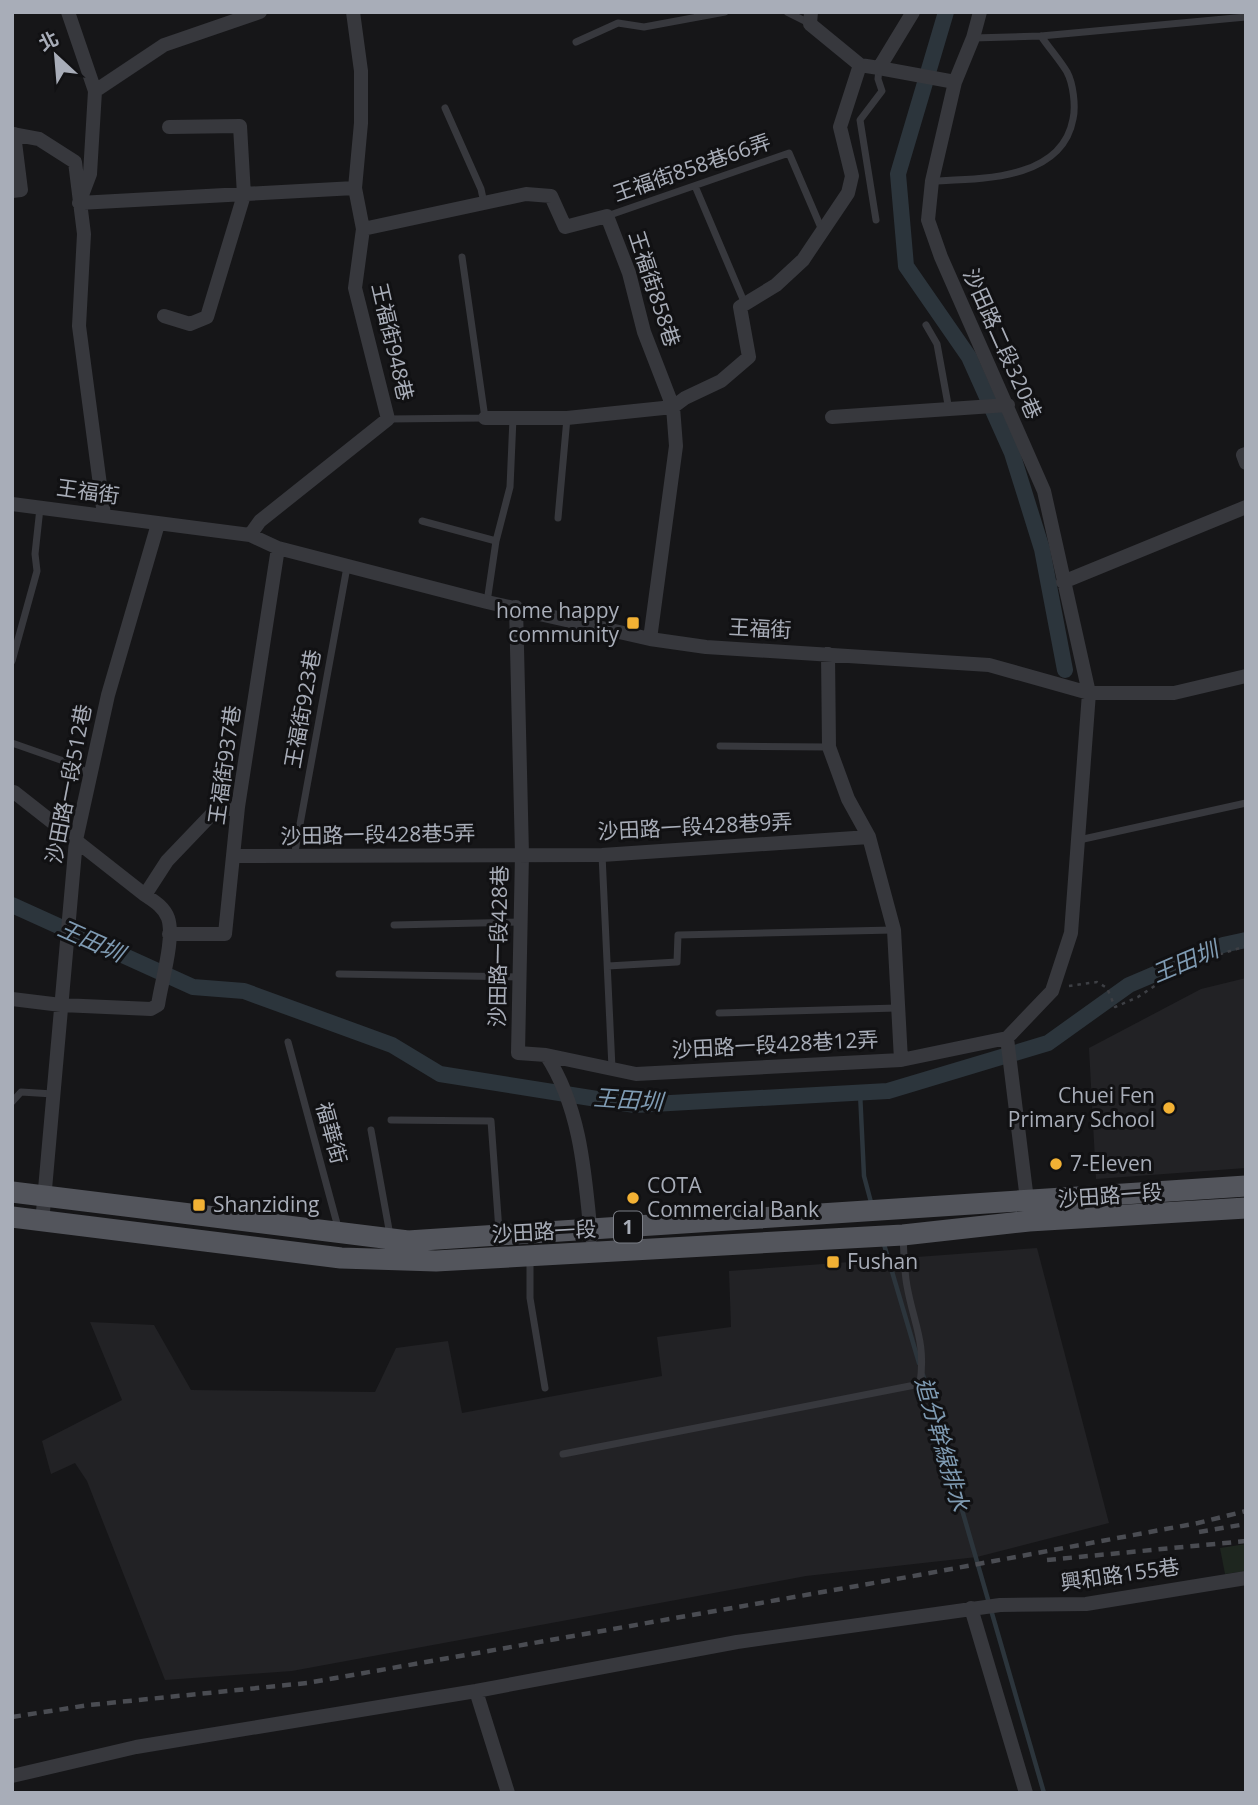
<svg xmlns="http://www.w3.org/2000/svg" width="1258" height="1805" viewBox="0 0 1258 1805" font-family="'Open Sans','Noto Sans TC',sans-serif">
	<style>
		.built { fill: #222225 }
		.green { fill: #1e261f }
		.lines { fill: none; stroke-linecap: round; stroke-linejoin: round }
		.stream { stroke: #2c353c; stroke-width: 4.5 }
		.canal { stroke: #2c353c; stroke-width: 16 }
		.path { stroke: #3d3f44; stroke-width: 2.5; stroke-dasharray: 3.5 5; stroke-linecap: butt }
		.lane { stroke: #37383d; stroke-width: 7 }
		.street { stroke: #37383d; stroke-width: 14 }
		.primary { stroke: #53555c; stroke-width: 21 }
		.rail { stroke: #4a4c52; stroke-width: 4.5; stroke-dasharray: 9 7; stroke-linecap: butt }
		.poi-dot { fill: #f2b134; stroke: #111113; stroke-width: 2.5 }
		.labels { text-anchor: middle; stroke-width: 6; stroke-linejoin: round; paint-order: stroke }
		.shield { fill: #111113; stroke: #7b7e86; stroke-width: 2 }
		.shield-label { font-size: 19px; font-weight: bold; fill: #a8adb8 }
		.street-label { font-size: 21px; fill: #a8adb8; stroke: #111113 }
		.poi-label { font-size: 21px; fill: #a8adb8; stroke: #111113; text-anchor: start }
		.water-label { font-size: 23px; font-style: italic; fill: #7f9bb3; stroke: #111113 }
	</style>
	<rect width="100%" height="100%" fill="#161618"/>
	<!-- built -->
	<path class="built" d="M 1246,978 L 1246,1168 L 1096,1179 L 1089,1048 L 1201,989 Z
		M 1037,1248 L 1109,1523 L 977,1557 L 806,1576 L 292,1671 L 165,1680 L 87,1481 L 75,1463 L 51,1474 L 42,1441 L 122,1400 L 90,1322 L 154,1325 L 191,1390 L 375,1392 L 396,1348 L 448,1341 L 462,1413 L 662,1376 L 657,1337 L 731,1327 L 729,1271 Z"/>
	<!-- green -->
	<path class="green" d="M 1246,1544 L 1246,1571 L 1225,1574 L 1220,1548 Z"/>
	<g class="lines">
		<!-- stream -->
		<path class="stream" d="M 860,1092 L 864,1176 L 872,1206
			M 883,1241 L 919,1363
			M 923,1375 L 1044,1793"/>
		<!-- canal -->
		<path class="canal" d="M 946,12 L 898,174 L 906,266 L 969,357 L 1012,453 L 1042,549 L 1065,670
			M 12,905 L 193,987 L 244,991 L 392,1045 L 440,1074 L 635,1105 L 888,1091 L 1048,1043 L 1129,985 L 1223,945 L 1246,940"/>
		<!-- path -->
		<path class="path" d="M 1069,986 L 1097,982 L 1107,988 L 1115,1007 L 1138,997 L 1186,965 L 1246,946"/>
		<!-- lane -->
		<path class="lane" d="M 787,12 L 809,23
			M 973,38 L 1041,36 L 1246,17
			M 576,42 L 618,23 L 644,27 L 725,12
			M 445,108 L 481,189 L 484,203
			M 933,181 C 982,179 1062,180 1073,119 C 1076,106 1073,83 1067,72 C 1059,59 1049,48 1041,36
			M 695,186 L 745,304
			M 607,216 L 789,153 L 822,230
			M 876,220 L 860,120 L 882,91 L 878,79 L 879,68
			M 926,325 L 937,344 L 949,410
			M 388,419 L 485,418 L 462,257
			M 558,518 L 567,418
			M 422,521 L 496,541
			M 487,602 L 496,541 L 510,487 L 513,418
			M 12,661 L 37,571 L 35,554 L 40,508
			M 12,743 L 75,765 L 90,775
			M 720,746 L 828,747
			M 1079,840 L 1246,803
			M 602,855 L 612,1068
			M 294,857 L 347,567
			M 394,925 L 521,922
			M 608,966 L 677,962 L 678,935 L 893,930
			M 339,974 L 520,977
			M 719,1013 L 897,1008
			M 288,1042 L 339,1231
			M 12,1102 L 21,1092 L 53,1094
			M 391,1120 L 491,1121 L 499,1231
			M 371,1130 L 390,1235
			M 530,1258 L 530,1298 L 545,1388
			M 563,1454 L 920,1384 C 926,1341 914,1325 907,1286 C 904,1270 904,1253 903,1236"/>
		<!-- street -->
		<path class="street" d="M 68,12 L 95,91 L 90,174 L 79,203 L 355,188
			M 811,12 L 810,24 L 860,65 L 879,68 L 913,12
			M 980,12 L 973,38 L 955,82 L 932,181 L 928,220 L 941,257 L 1044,491 L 1089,693 L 1071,933 L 1052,991 L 1007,1038 L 1028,1208
			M 879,68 L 955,82
			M 95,91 L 164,45 L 260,12
			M 12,134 L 39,139 L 75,162 L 84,234 L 79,326 L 104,515
			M 12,191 L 21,190 L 14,134
			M 363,229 L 526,194 L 551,196 L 565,227 L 607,216 L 629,273 L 644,332 L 673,407 L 676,446 L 650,639
			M 164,316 L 190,324 L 207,317 L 244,195 L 240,126 L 169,127
			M 832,417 L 1008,405
			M 485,418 L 567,418 L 673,407 L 685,398 L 721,381 L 749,357 L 740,307 L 776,285 L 803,260 L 848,193 L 852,176 L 840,127 L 860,65
			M 1246,454 L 1243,455 L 1246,463
			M 12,504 L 250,535 L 278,548 L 487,602 L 650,639 L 706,647 L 989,665 L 1089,693 L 1174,693 L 1246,676
			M 250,535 L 260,521 L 388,419 L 355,288 L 363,229 L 355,188 L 361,123 L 361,71 L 353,12
			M 1063,582 L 1246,507
			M 516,607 L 522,854 L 518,1053 L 546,1055 C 581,1108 585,1175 591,1237
			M 828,654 L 829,747 L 848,799 L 869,837 L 894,930 L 901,1060
			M 14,792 L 145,895 L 167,861 L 211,815 L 219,810 L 238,807
			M 234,856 L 602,855 L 869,837
			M 169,934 L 225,934 L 238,807 L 278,548
			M 12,999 L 61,1005 L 151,1009 L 158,1005 C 161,983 175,938 168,918 C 164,907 154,901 145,895
			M 546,1055 L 636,1074 L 901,1060 L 1007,1038
			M 42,1223 L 76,840 L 108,695 L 158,524
			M 971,1608 L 1026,1793
			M 476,1691 L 508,1793
			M 12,1776 L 136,1747 L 476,1691 L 737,1642 L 1000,1605 L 1086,1604 L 1246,1578"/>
		<!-- primary -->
		<path class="primary" d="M 12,1192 L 408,1241 L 1246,1186
			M 12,1217 L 341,1258 L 436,1261 L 903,1235 L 1029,1221 L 1246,1208"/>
		<!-- rail -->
		<path class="rail" d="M 1199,1532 L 1246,1524
			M 1047,1560 L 1246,1541
			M 12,1717 L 89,1705 L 307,1683 L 919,1575 L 1198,1523 L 1246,1511"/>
	</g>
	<!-- markers -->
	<g class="poi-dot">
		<rect x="626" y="616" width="14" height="14" rx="3.5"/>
		<circle cx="1169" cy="1108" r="7"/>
		<circle cx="1056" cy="1164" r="7"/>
		<circle cx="633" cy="1198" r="7"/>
		<rect x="192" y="1198" width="14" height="14" rx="3.5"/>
		<rect x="826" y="1255" width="14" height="14" rx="3.5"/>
	</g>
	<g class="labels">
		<!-- shield labels -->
		<rect class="shield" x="614" y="1211.5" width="28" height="31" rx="5"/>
		<g class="shield-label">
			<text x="628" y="1234">1</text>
		</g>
		<!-- street labels -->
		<g class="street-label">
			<text transform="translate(692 168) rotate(-19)" y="7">王福街858巷66弄</text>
			<text transform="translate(654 289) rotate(72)" y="7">王福街858巷</text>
			<text transform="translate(392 342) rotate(77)" y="7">王福街948巷</text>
			<text transform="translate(1002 344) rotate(66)" y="7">沙田路二段320巷</text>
			<text transform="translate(88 492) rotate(8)" y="7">王福街</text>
			<text transform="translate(760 629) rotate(3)" y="7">王福街</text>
			<text transform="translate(303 709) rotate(-80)" y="7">王福街923巷</text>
			<text transform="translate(225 765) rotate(-82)" y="7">王福街937巷</text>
			<text transform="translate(69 784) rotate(-79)" y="7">沙田路一段512巷</text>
			<text transform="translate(695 827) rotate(-3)" y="7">沙田路一段428巷9弄</text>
			<text transform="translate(378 835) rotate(-1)" y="7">沙田路一段428巷5弄</text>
			<text transform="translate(499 946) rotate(-89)" y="7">沙田路一段428巷</text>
			<text transform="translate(775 1045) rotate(-3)" y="7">沙田路一段428巷12弄</text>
			<text transform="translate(331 1133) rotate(75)" y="7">福華街</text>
			<text transform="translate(1110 1196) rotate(-4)" y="7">沙田路一段</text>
			<text transform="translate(544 1232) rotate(-3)" y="7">沙田路一段</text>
			<text transform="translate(1120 1575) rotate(-8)" y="7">興和路155巷</text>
		</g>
		<!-- poi labels -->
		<g class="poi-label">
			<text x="619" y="618" text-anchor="end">home happy<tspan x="619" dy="24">community</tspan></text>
			<text x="1155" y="1103" text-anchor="end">Chuei Fen<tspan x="1155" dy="24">Primary School</tspan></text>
			<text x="1070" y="1171">7-Eleven</text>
			<text x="647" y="1193">COTA<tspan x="647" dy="24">Commercial Bank</tspan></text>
			<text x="213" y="1212">Shanziding</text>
			<text x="847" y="1269">Fushan</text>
		</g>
		<!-- water labels -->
		<g class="water-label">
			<text transform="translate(91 941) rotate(24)" y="8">王田圳</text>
			<text transform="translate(1185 962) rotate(-23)" y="8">王田圳</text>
			<text transform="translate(628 1100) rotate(4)" y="8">王田圳</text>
			<text transform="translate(942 1444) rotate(74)" y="8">追分幹線排水</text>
		</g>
	</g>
	<!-- border -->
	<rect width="1258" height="1805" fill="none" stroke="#a8adb8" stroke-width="28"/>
	<!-- north arrow -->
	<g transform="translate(56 56) rotate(334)" stroke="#111113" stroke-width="5" paint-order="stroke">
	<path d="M0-5L12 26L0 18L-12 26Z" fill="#a8adb8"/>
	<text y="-10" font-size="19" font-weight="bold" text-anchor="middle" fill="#a8adb8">北</text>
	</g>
</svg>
